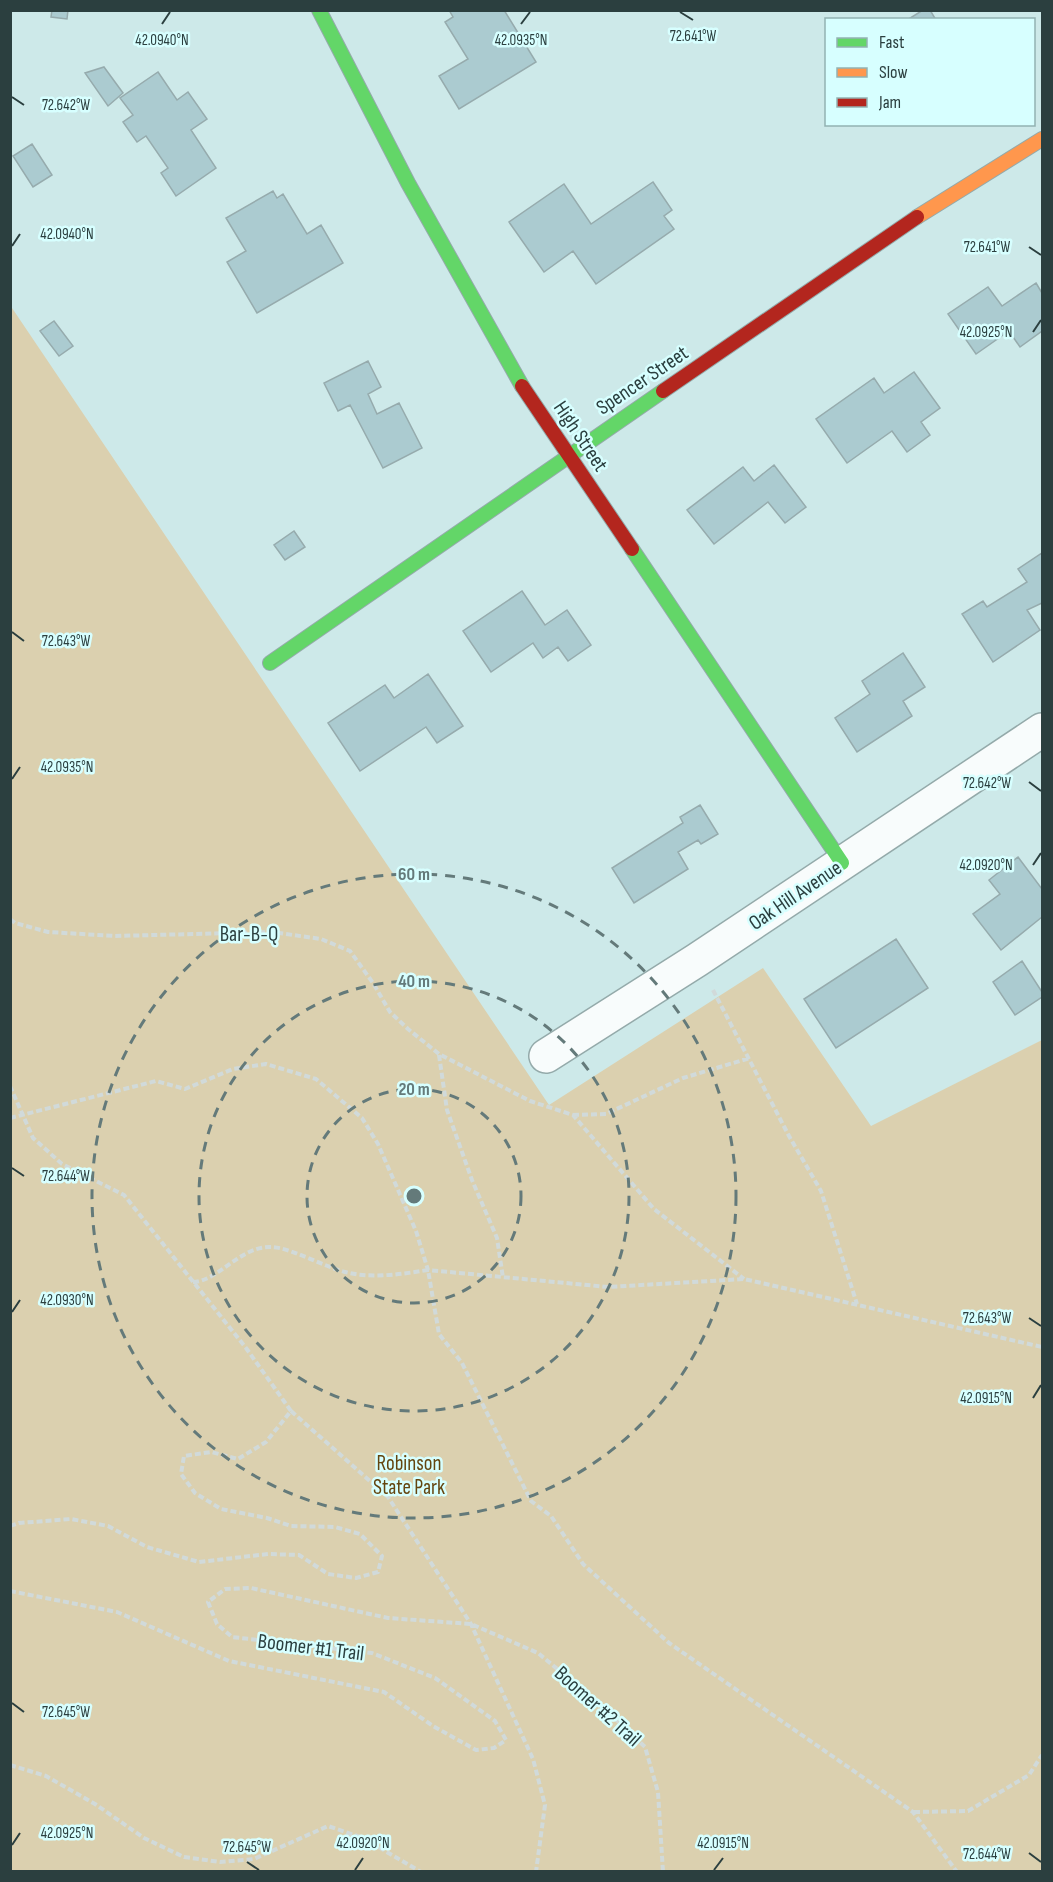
<svg xmlns="http://www.w3.org/2000/svg" width="1053" height="1882" viewBox="0 0 1053 1882" font-family="'Sofia Sans Condensed',sans-serif">
	<style>
		.green { fill: #dbd0af }
		.building { fill: #abcbd0; stroke: #96abad; stroke-width: 1.5 }
		.lines { fill: none; stroke-linecap: round; stroke-linejoin: round }
		.street-casing { stroke: #94aaaa; stroke-width: 36 }
		.fast-casing { stroke: #94aaaa; stroke-width: 16 }
		.slow-casing { stroke: #94aaaa; stroke-width: 16 }
		.jam-casing { stroke: #94aaaa; stroke-width: 16 }
		.path { stroke: #d1dada; stroke-width: 4; stroke-dasharray: 6 3; stroke-linecap: butt }
		.street { stroke: #f8fcfc; stroke-width: 33 }
		.fast { stroke: #63d668; stroke-width: 14 }
		.slow { stroke: #ff974d; stroke-width: 14 }
		.jam { stroke: #b3261e; stroke-width: 14 }
		.ticks { fill: none; stroke: #2b3f3f; stroke-width: 2 }
		.ring { fill: none; stroke: #647a7a; stroke-width: 3; stroke-dasharray: 10 8 }
		.labels { text-anchor: middle; stroke-width: 5; stroke-linejoin: round; paint-order: stroke }
		.street-label { font-size: 21px; fill: #2b3f3f; stroke: #d7ffff }
		.park-label { font-size: 21px; fill: #64450f; stroke: #d7ffff }
		.ticks-label { font-size: 15px; text-anchor: middle; fill: #2b3f3f; stroke: #d7ffff; stroke-width: 5; stroke-linejoin: round; paint-order: stroke }
		.centre { fill: #647a7a; stroke: #d7ffff; stroke-width: 3 }
		.ring-label { font-size: 18px; text-anchor: middle; font-weight: bold; fill: #647a7a; stroke: #d7ffff; stroke-width: 5; stroke-linejoin: round; paint-order: stroke }
	</style>
	<rect width="100%" height="100%" fill="#cde9e9"/>
	<!-- green -->
	<path class="green" d="M 10,305 L 549,1105 L 763,968 L 871,1126 L 1042,1040 L 1042,1871 L 11,1871 Z"/>
	<!-- building -->
	<path class="building" d="M 52,10 L 68,10 L 67,19 L 51,17 Z
		M 449,10 L 504,10 L 536,62 L 459,109 L 439,76 L 468,59 L 445,22 L 453,17 Z
		M 923,10 L 930,10 L 936,20 L 907,20 Z
		M 104,67 L 123,93 L 108,106 L 85,73 Z
		M 158,72 L 177,100 L 188,92 L 207,119 L 191,130 L 216,168 L 176,196 L 161,173 L 168,168 L 146,136 L 137,142 L 123,122 L 133,115 L 120,98 Z
		M 32,144 L 52,175 L 33,187 L 13,156 Z
		M 653,182 L 672,210 L 664,216 L 674,229 L 596,284 L 573,251 L 544,272 L 509,222 L 564,184 L 591,224 Z
		M 273,191 L 277,198 L 283,194 L 307,234 L 321,225 L 343,263 L 257,313 L 227,262 L 246,251 L 226,218 Z
		M 1036,283 L 1042,293 L 1042,331 L 1020,347 L 1009,331 L 976,354 L 948,314 L 988,287 L 1002,306 Z
		M 54,321 L 73,346 L 59,356 L 40,331 Z
		M 368,361 L 381,387 L 368,394 L 377,414 L 399,403 L 422,448 L 383,468 L 350,405 L 338,411 L 324,383 Z
		M 914,372 L 940,408 L 921,422 L 930,435 L 907,452 L 892,431 L 847,463 L 816,419 L 874,378 L 884,393 Z
		M 774,465 L 806,507 L 785,523 L 768,502 L 714,544 L 687,510 L 743,467 L 754,481 Z
		M 294,531 L 305,547 L 285,560 L 274,545 Z
		M 1042,553 L 1042,603 L 1027,610 L 1040,630 L 993,662 L 962,614 L 983,601 L 987,607 L 1027,582 L 1018,569 Z
		M 522,591 L 545,625 L 567,610 L 591,645 L 568,661 L 558,647 L 543,658 L 533,643 L 491,672 L 463,631 Z
		M 903,653 L 925,687 L 903,701 L 912,716 L 857,752 L 835,718 L 870,694 L 862,681 Z
		M 428,674 L 463,726 L 437,743 L 426,727 L 360,771 L 328,723 L 385,685 L 394,698 Z
		M 700,805 L 718,834 L 701,844 L 698,840 L 678,852 L 688,869 L 634,903 L 612,868 L 683,823 L 680,817 Z
		M 1018,857 L 1042,889 L 1042,917 L 1001,950 L 973,914 L 1000,894 L 989,880 Z
		M 896,939 L 928,988 L 836,1048 L 804,999 Z
		M 1022,961 L 1042,992 L 1042,997 L 1015,1015 L 993,982 Z"/>
	<g class="lines">
		<!-- street casing -->
		<g class="street-casing">
			<path id="street" d="M 546,1056 L 697,960 L 1042,730"/>
		</g>
		<!-- fast casing -->
		<g class="fast-casing">
			<path id="fast" d="M 319,10 L 408,183 L 522,386
				M 632,549 L 842,863
				M 270,663 L 663,391"/>
		</g>
		<!-- slow casing -->
		<g class="slow-casing">
			<path id="slow" d="M 917,217 L 1042,139"/>
		</g>
		<!-- jam casing -->
		<g class="jam-casing">
			<path id="jam" d="M 522,386 L 632,549
				M 663,391 L 917,217"/>
		</g>
		<!-- path -->
		<path class="path" d="M 10,919 L 15,923 L 48,932 L 115,936 L 272,932 L 321,939 L 350,951 L 373,983 L 390,1012 L 408,1029 L 439,1054 L 530,1101 L 573,1115 L 654,1209 L 744,1279
			M 713,990 L 789,1136 L 821,1191 L 857,1304
			M 439,1055 L 447,1110 L 472,1180 L 497,1238 L 503,1278
			M 10,1086 L 33,1138 L 62,1164 L 124,1195 L 246,1348 L 291,1411 L 266,1442 L 238,1459 L 211,1452 L 184,1456 L 181,1474 L 195,1493 L 221,1509 L 267,1518 L 291,1526 L 335,1527 L 360,1534 L 382,1556 L 378,1572 L 356,1578 L 328,1574 L 299,1555 L 268,1554 L 199,1562 L 147,1547 L 108,1526 L 71,1519 L 19,1523 L 10,1526
			M 573,1115 L 606,1114 L 683,1078 L 750,1058
			M 10,1118 L 156,1081 L 185,1089 L 233,1069 L 266,1064 L 316,1079 L 362,1118 L 378,1144 L 416,1231 L 428,1270 L 608,1287 L 744,1279 L 1042,1347
			M 193,1282 C 219,1281 240,1246 271,1247 C 289,1247 325,1267 345,1272 C 371,1279 402,1274 428,1270 L 439,1334 L 462,1363 L 531,1501 L 551,1516 L 583,1564 L 669,1643 L 913,1812 L 957,1872
			M 291,1411 L 388,1497 L 471,1624 L 533,1759 L 545,1805 L 536,1872
			M 10,1591 L 117,1612 L 229,1661 L 384,1692 L 433,1726 L 476,1750 L 494,1748 L 506,1740 L 495,1721 L 435,1678 L 372,1653 L 232,1637 L 217,1624 L 208,1602 L 225,1589 L 251,1588 L 388,1618 L 471,1624 L 538,1653 L 602,1706 L 645,1747 L 658,1792 L 663,1872
			M 10,1765 L 46,1776 L 95,1804 L 144,1838 L 184,1857 L 220,1862 L 254,1859 L 328,1826 L 363,1838 L 421,1872
			M 914,1812 L 968,1811 L 1029,1775 L 1042,1755"/>
		<!-- street -->
		<use href="#street" class="street"/>
		<!-- fast -->
		<use href="#fast" class="fast"/>
		<!-- slow -->
		<use href="#slow" class="slow"/>
		<!-- jam -->
		<use href="#jam" class="jam"/>
	</g>
	<!-- ticks -->
	<path class="ticks" d="M 680,12 L 693,20M 162,24 L 170,12M 521,24 L 530,12M 12,97 L 24,105M 12,246 L 20,234M 1029,247 L 1041,255M 1033,332 L 1041,320M 12,632 L 24,641M 12,779 L 20,767M 1029,782 L 1041,791M 1033,865 L 1041,853M 12,1168 L 24,1176M 12,1312 L 20,1300M 1029,1318 L 1041,1326M 1033,1398 L 1041,1385M 12,1703 L 24,1712M 12,1845 L 20,1833M 1029,1853 L 1041,1862M 247,1862 L 259,1870M 355,1870 L 363,1858M 714,1870 L 723,1858"/>
	<!-- distance rings -->
	<g class="ring">
		<circle cx="414" cy="1196" r="107"/>
		<circle cx="414" cy="1196" r="215"/>
		<circle cx="414" cy="1196" r="322"/>
	</g>
	<g class="labels">
		<!-- street labels -->
		<g class="street-label">
			<text transform="translate(642 380) rotate(-34)" y="7">Spencer Street</text>
			<text transform="translate(581 436) rotate(56)" y="7">High Street</text>
			<text transform="translate(795 895) rotate(-34)" y="7">Oak Hill Avenue</text>
			<text x="249" y="941">Bar-B-Q</text>
			<text transform="translate(311 1647) rotate(7)" y="7">Boomer #1 Trail</text>
			<text transform="translate(598 1706) rotate(42)" y="7">Boomer #2 Trail</text>
		</g>
		<!-- park labels -->
		<g class="park-label">
			<text x="409" y="1470">Robinson<tspan x="409" dy="24">State Park</tspan></text>
		</g>
	</g>
	<g class="ticks-label">
		<text x="693" y="41">72.641°W</text>
		<text x="162" y="45">42.0940°N</text>
		<text x="521" y="45">42.0935°N</text>
		<text x="66" y="110">72.642°W</text>
		<text x="67" y="239">42.0940°N</text>
		<text x="987" y="252">72.641°W</text>
		<text x="986" y="337">42.0925°N</text>
		<text x="66" y="646">72.643°W</text>
		<text x="67" y="772">42.0935°N</text>
		<text x="987" y="788">72.642°W</text>
		<text x="986" y="870">42.0920°N</text>
		<text x="66" y="1181">72.644°W</text>
		<text x="67" y="1305">42.0930°N</text>
		<text x="987" y="1323">72.643°W</text>
		<text x="986" y="1403">42.0915°N</text>
		<text x="66" y="1717">72.645°W</text>
		<text x="67" y="1838">42.0925°N</text>
		<text x="363" y="1848">42.0920°N</text>
		<text x="723" y="1848">42.0915°N</text>
		<text x="247" y="1852">72.645°W</text>
		<text x="987" y="1859">72.644°W</text>
	</g>
	<circle cx="414" cy="1196" r="9" class="centre"/>
	<g class="ring-label">
		<text x="414" y="880">60 m</text>
		<text x="414" y="987">40 m</text>
		<text x="414" y="1095">20 m</text>
	</g>
	<!-- border -->
	<rect width="1053" height="1882" fill="none" stroke="#2b3f3f" stroke-width="24"/>
	<!-- legend -->
	<rect x="825" y="18" width="210" height="108" fill="#d7ffff" stroke="#92b2b2" stroke-width="1.5"/>
	<rect x="837" y="38" width="30" height="9" fill="#63d668" stroke="#92b2b2" stroke-width="1.5"/>
	<text x="879" y="48" font-size="18" fill="#2b3f3f">Fast</text>
	<rect x="837" y="68" width="30" height="9" fill="#ff974d" stroke="#92b2b2" stroke-width="1.5"/>
	<text x="879" y="78" font-size="18" fill="#2b3f3f">Slow</text>
	<rect x="837" y="98" width="30" height="9" fill="#b3261e" stroke="#92b2b2" stroke-width="1.5"/>
	<text x="879" y="108" font-size="18" fill="#2b3f3f">Jam</text>
</svg>
